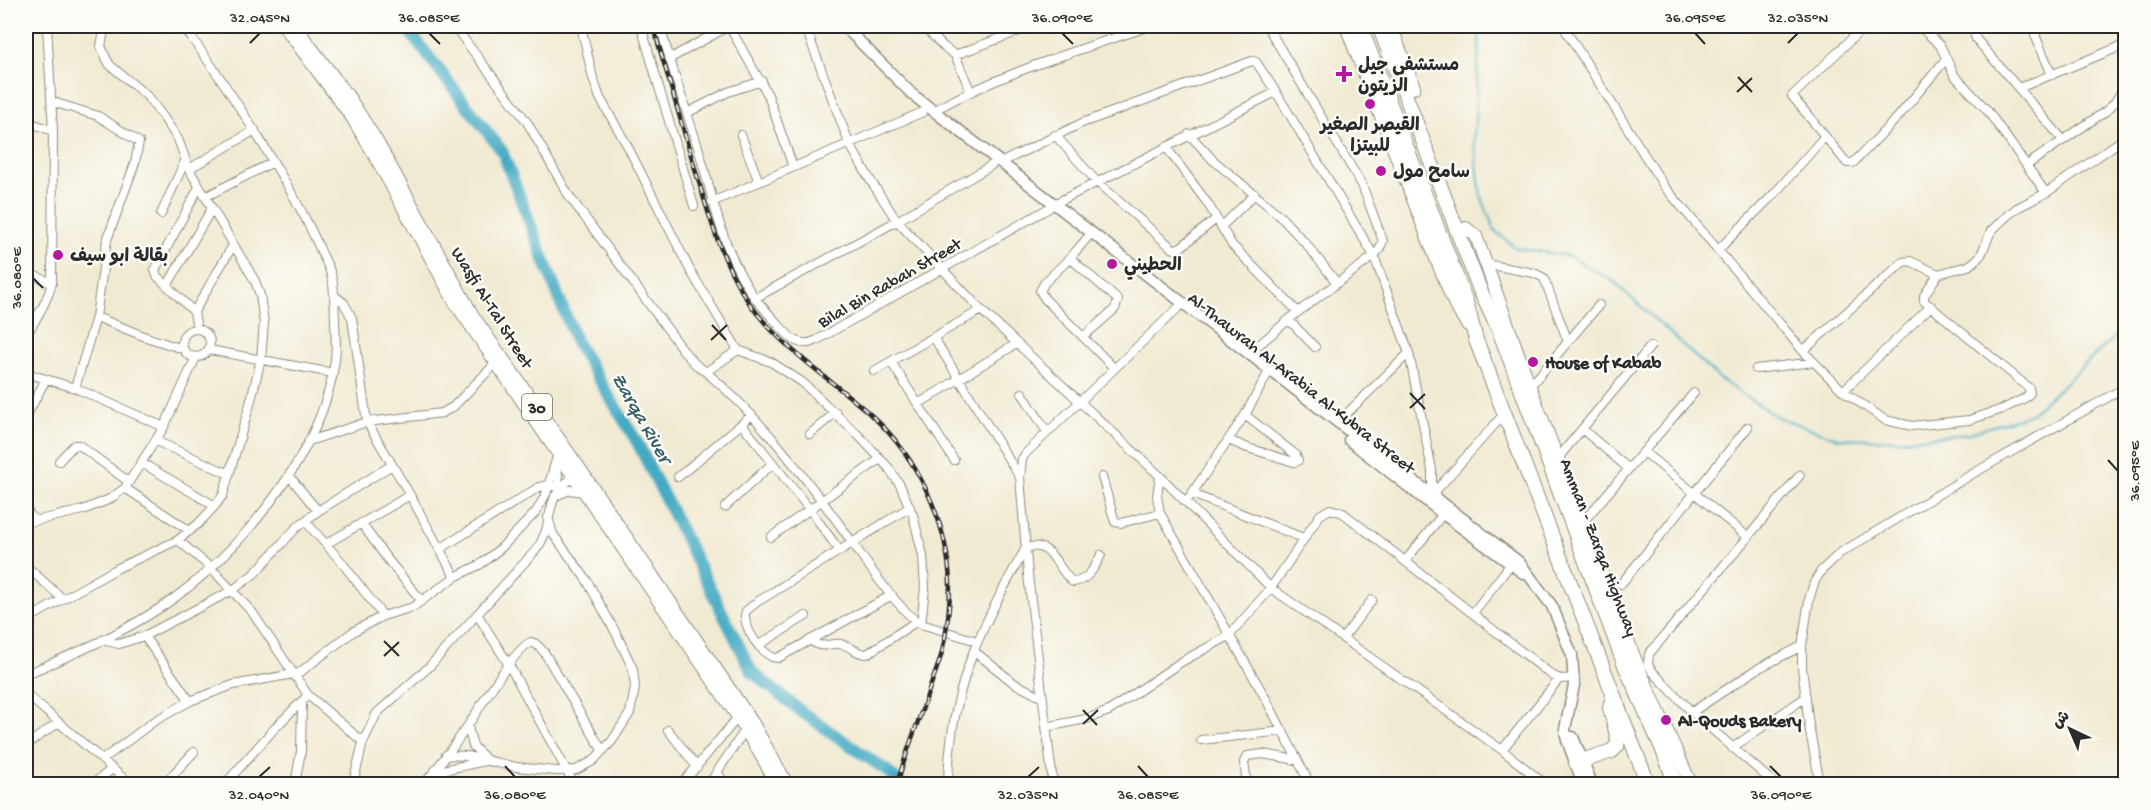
<svg xmlns="http://www.w3.org/2000/svg" width="2151" height="810" viewBox="0 0 2151 810" font-family="'Gochi Hand','Playpen Sans Arabic',sans-serif">
	<style>
		.lines { fill: none; stroke-linecap: round; stroke-linejoin: round }
		.stream { stroke: #44abc4; stroke-width: 2 }
		.river { stroke: #44abc4; stroke-width: 12 }
		.street-casing { stroke: #8e8a7e; stroke-width: 10 }
		.secondary-casing { stroke: #8e8a7e; stroke-width: 13 }
		.primary-casing { stroke: #8e8a7e; stroke-width: 14 }
		.highway-casing { stroke: #8e8a7e; stroke-width: 16 }
		.street { stroke: #fff; stroke-width: 8 }
		.secondary { stroke: #fff; stroke-width: 10 }
		.primary { stroke: #fff; stroke-width: 12 }
		.highway { stroke: #fff; stroke-width: 14 }
		.rail-casing { stroke: #2b2b2b; stroke-width: 4.5 }
		.rail { stroke: #fdfcf7; stroke-width: 2; stroke-dasharray: 7; stroke-linecap: butt }
		.ticks { fill: none; stroke: #2b2b2b; stroke-width: 2 }
		.poi-dot { fill: #b5179e; stroke: #fdfcf7; stroke-width: 2 }
		.labels { text-anchor: middle; stroke-width: 5; stroke-linejoin: round; paint-order: stroke }
		.shield { fill: #fdfcf7; stroke: #6a6a68; stroke-width: 1.5 }
		.shield-label { font-size: 16px; font-weight: bold; fill: #2b2b2b }
		.poi-label { font-size: 18px; font-weight: bold; fill: #2b2b2b; stroke: #fdfcf7; text-anchor: start }
		.street-label { font-size: 18px; fill: #2b2b2b; stroke: #fdfcf7 }
		.water-label { font-size: 20px; font-style: italic; fill: #355e68; stroke: #fdfcf7 }
		.neatline { fill: none; stroke: #2b2b2b; stroke-width: 2 }
		.ticks-label { font-size: 15px; text-anchor: middle; fill: #2b2b2b }
	</style>
	<rect width="100%" height="100%" fill="#fdfcf7"/>
	<filter id="ink" filterUnits="userSpaceOnUse"><feTurbulence type="fractalNoise" baseFrequency=".0167" numOctaves="2"/><feDisplacementMap in="SourceGraphic" scale="12" xChannelSelector="R" yChannelSelector="G"/><feConvolveMatrix kernelMatrix="1 2 1 2 8 2 1 2 1" color-interpolation-filters="sRGB"/></filter>
	<filter id="wash" filterUnits="userSpaceOnUse"><feTurbulence type="fractalNoise" baseFrequency=".008" numOctaves="4" result="noise"/><feDisplacementMap in="SourceGraphic" scale="24" xChannelSelector="R" yChannelSelector="G"/><feGaussianBlur stdDeviation="1.35" result="paint"/><feColorMatrix in="noise" values="0 0 0 0 0 0 0 0 0 0 0 0 0 0 0 0 0 1.4 0 .05"/><feComposite in="paint" operator="in"/></filter>
	<g filter="url(#wash)">
		<rect width="100%" height="100%" fill="#f1ead2"/>
		<g class="lines">
			<!-- stream -->
			<path class="stream" d="M 1480,26 L 1474,140 L 1481,196 L 1495,231 L 1516,248 L 1569,256 L 1613,281 L 1721,380 L 1777,417 L 1837,438 L 1898,440 L 1967,434 L 2031,414 L 2126,327"/>
			<!-- river -->
			<path class="river" d="M 405,26 L 502,151 L 576,342 L 637,442 L 752,672 L 803,713 L 886,770 L 900,784"/>
		</g>
	</g>
	<g filter="url(#ink)">
		<g class="lines">
			<!-- street casing -->
			<g class="street-casing">
				<path id="street" d="M 454,26 L 527,122 L 569,196 L 686,354 L 695,364 L 706,372
					M 581,26 L 593,78 L 600,98 L 627,145 L 690,270 L 738,350 L 771,362 L 802,382 L 861,438 L 888,467 L 900,485 L 913,515 L 923,556 L 925,588 L 921,624 C 896,609 860,553 842,528 C 801,472 759,416 706,372 L 738,350
					M 641,26 L 694,206
					M 660,26 C 671,65 684,104 697,144 C 713,196 722,253 755,298 C 761,306 769,314 776,322 C 788,335 798,350 817,340 L 1049,208
					M 729,26 L 768,95 L 793,167
					M 805,26 L 849,143 L 869,178 L 897,221 L 981,310 L 1160,476 L 1271,588 L 1502,750 L 1545,784
					M 923,26 L 944,47 L 955,55 L 971,92
					M 1563,26 L 1664,186 L 1803,351 L 1843,391 L 1885,420 L 1912,426 L 1969,420 L 2003,409 L 2025,398 L 2030,393 L 2029,388 L 1924,301 L 1924,296 L 1938,274 L 1968,266 L 1974,262 L 1981,255 L 1991,231 L 2008,215 L 2017,208 L 2046,193 L 2126,137
					M 1865,26 L 1792,96 L 1847,163 L 1853,163 L 1857,159 L 1898,117 L 1946,59
					M 1919,26 L 1940,45 L 1954,75 L 1987,110 L 2046,193
					M 1972,26 L 1976,39 L 2063,140
					M 2040,26 L 2035,35 L 2052,75
					M 2122,26 L 2126,51
					M 955,55 L 1033,26
					M 669,59 L 729,26
					M 2019,88 L 2124,45
					M 53,102 L 98,116 L 139,142 L 135,163 L 107,240 L 96,317 L 75,388
					M 933,111 C 1001,73 1077,51 1150,26
					M 687,113 L 728,92 L 762,81
					M 26,121 L 53,131
					M 1189,134 L 1213,160 L 1278,214 L 1307,245 L 1337,283
					M 741,135 L 759,182
					M 1055,135 L 1097,182 L 1172,248 L 1175,249 L 1181,247 L 1216,219
					M 1166,147 L 1208,204 L 1232,245 L 1298,312
					M 1000,163 L 1082,123 L 1252,61 L 1256,62 L 1276,92 L 1374,256 L 1409,353 L 1432,470 L 1432,495
					M 2027,165 L 2106,111 L 2115,102 L 2126,84
					M 189,169 L 255,130
					M 205,197 L 273,162
					M 712,202 L 923,112
					M 1054,204 L 1276,92
					M 161,214 L 185,161
					M 1221,227 L 1255,194
					M 1718,250 L 1775,193 L 1825,136
					M 1070,258 L 1118,300 L 1115,309 L 1083,337 L 1045,299 L 1040,291 L 1045,282 L 1070,258 L 1088,237
					M 1486,264 L 1534,273 L 1544,278 L 1568,342
					M 26,272 L 52,283
					M 167,286 L 212,208
					M 334,295 L 344,303 L 352,318 L 367,422 L 410,495 L 455,577
					M 755,298 L 897,221 L 992,165
					M 194,312 L 233,245
					M 96,317 L 146,337 L 183,349
					M 1289,320 L 1315,347
					M 197,329 L 194,312 L 157,276 L 155,270 L 199,187
					M182 343a14 14 0 1 1 28 0a14 14 0 1 1-28 0Z
					M 26,336 C 36,318 47,303 52,283 L 53,131 L 47,26
					M 1083,337 L 1114,368
					M 934,338 L 1019,476
					M 209,350 L 333,373
					M 1803,351 L 1903,262 L 1910,261 L 1938,274
					M 1249,353 L 1298,312 L 1374,256 L 1379,250 L 1383,241 L 1362,185 L 1267,26
					M 891,362 L 954,460
					M 1756,369 L 1814,362
					M 874,371 L 981,310
					M 26,373 L 75,388 L 164,427
					M 1528,389 L 1599,305
					M 1843,391 L 1931,306
					M 1022,393 L 1047,432
					M 918,404 L 1016,344
					M 26,417 L 46,379
					M 1338,422 L 1409,353
					M 742,424 L 810,510 L 839,550
					M 1582,429 L 1629,469
					M 810,434 L 836,412
					M 1228,440 L 1248,448 L 1294,462 L 1298,461 L 1296,455 L 1245,415
					M 156,441 L 229,474
					M 309,441 L 367,422 L 442,413 L 453,407 L 496,363
					M 1644,452 L 1748,537 L 1649,654 L 1648,664 L 1653,672 L 1692,712 L 1775,784
					M 1558,458 L 1651,346
					M 59,461 L 74,445 L 79,445 L 129,482
					M 142,463 L 215,506
					M 1160,476 L 1157,496 L 1160,513 L 1266,699 L 1310,784
					M 290,477 L 318,511
					M 678,477 L 752,415
					M 1102,477 L 1115,522 L 1121,523 L 1160,513
					M 125,488 L 190,531
					M 1192,494 L 1303,538
					M 1432,495 L 1505,413
					M 555,496 L 570,490 L 583,492
					M 1186,502 L 1245,415 L 1267,375
					M 725,507 L 773,463
					M 26,510 L 35,521
					M 305,521 L 340,560 L 383,616
					M 1583,522 L 1694,393
					M 26,523 L 83,510 L 110,499 L 125,488 L 164,427 L 196,357
					M 361,523 L 388,560 L 421,600
					M 771,537 L 880,459
					M 1748,537 L 1800,475
					M 178,540 L 211,568 L 252,612 L 308,695 L 363,742
					M 326,544 L 410,495
					M 440,549 L 539,487 L 549,485 L 559,487 L 557,465
					M 1406,560 L 1443,514
					M 26,566 L 63,599
					M 1621,584 L 1748,427
					M 892,595 L 778,658 C 763,659 740,624 746,611 L 757,602 L 910,507
					M 1473,613 L 1510,565
					M 477,614 L 509,665 L 574,784
					M 26,620 L 118,568 L 178,540 L 198,524 L 215,506 L 223,495 L 250,404 L 261,359 L 264,323 L 260,295 L 255,281 L 189,169 L 178,139 L 161,114 L 147,96 L 110,65 L 106,58 L 101,46 L 105,26
					M 921,624 L 977,641
					M 144,636 L 190,701
					M 1343,638 L 1372,600
					M 102,640 L 119,644 L 144,636 L 233,590 L 255,573 L 297,527 L 318,511 L 392,465
					M 810,640 C 825,652 830,640 844,645 C 852,647 857,654 867,654 L 917,621
					M 759,645 L 806,616
					M 974,651 L 1014,683 L 1043,698
					M 26,674 C 72,655 121,634 163,606 C 239,555 323,453 335,360 C 337,346 335,332 335,319 C 334,306 335,291 332,278 C 330,268 324,259 320,249 C 308,222 295,198 280,173 C 250,122 218,73 183,26
					M 26,694 L 130,784
					M 1692,712 L 1759,668 L 1802,646
					M 468,727 L 473,746 L 486,759
					M 1046,727 L 1086,719 L 1109,711 L 1181,662 L 1229,636 L 1271,588 L 1320,515 L 1330,509 L 1343,513 L 1553,676 L 1561,679 L 1575,678
					M 668,730 L 697,767
					M 1201,740 L 1283,731
					M 26,745 L 58,723
					M 1732,748 L 1806,697
					M 1502,750 L 1559,679
					M 446,755 L 467,756 L 516,767 L 556,771 L 576,770 L 593,761 L 612,741 L 630,713 L 635,688 L 633,669 L 616,633 L 586,579 L 553,534 L 548,517
					M 102,760 L 153,722 L 190,701 L 233,685 L 299,673 L 354,631 L 383,616 L 413,607 L 455,577 L 481,564 L 502,547 L 536,512 L 546,494 L 556,460
					M 434,772 L 485,761
					M 718,773 L 724,784
					M 93,784 L 112,769
					M 164,784 L 194,752
					M 225,784 L 274,729 L 308,695
					M 295,784 L 301,751 L 302,702
					M 353,784 L 363,742 L 377,713 L 429,667 L 536,550 C 557,523 540,496 576,476
					M 424,784 C 440,765 455,745 469,724 C 481,706 514,649 531,642 L 536,644 L 544,652 L 602,750
					M 682,784 L 738,717
					M 709,784 L 745,730
					M 948,784 C 950,689 979,629 1026,548 C 1052,539 1057,570 1073,582 C 1088,581 1095,567 1101,555
					M 1053,784 L 1028,575 L 1020,477 L 1022,459 L 1026,453 L 1179,307 L 1185,303
					M 1247,784 L 1244,762 L 1247,756 L 1263,754 L 1297,760
					M 1820,784 L 1809,726 L 1802,667 L 1802,646 L 1809,600 L 1814,583 L 1821,571 L 1840,553 L 1974,473 L 2126,387"/>
			</g>
			<!-- secondary casing -->
			<g class="secondary-casing">
				<path id="secondary" d="M 844,26 L 913,95 L 1519,562 L 1552,606 L 1572,655 L 1574,685 L 1565,729 L 1567,740 L 1583,784
					M 1349,440 L 1443,514 L 1523,573
					M 1573,737 L 1592,784"/>
			</g>
			<!-- primary casing -->
			<g class="primary-casing">
				<path id="primary" d="M 284,26 L 351,116 L 374,154 L 456,304 L 738,717 L 766,764 L 776,784
					M 295,26 L 348,96 L 376,140 L 473,316 L 582,472 L 752,722 L 787,784
					M 1466,228 L 1476,236 L 1530,387 L 1635,659 L 1691,784"/>
			</g>
			<!-- highway casing -->
			<g class="highway-casing">
				<path id="highway" d="M 1347,26 L 1436,256 L 1456,305 L 1468,324
					M 1360,26 L 1466,302 L 1476,340 L 1648,784
					M 1379,26 L 1480,290 L 1499,330 L 1624,663 L 1662,748 L 1676,784
					M 1390,26 L 1413,87
					M 1576,763 L 1612,751 L 1617,746 L 1618,739 L 1610,708 L 1613,695"/>
			</g>
			<!-- street -->
			<use href="#street" class="street"/>
			<!-- secondary -->
			<use href="#secondary" class="secondary"/>
			<!-- primary -->
			<use href="#primary" class="primary"/>
			<!-- highway -->
			<use href="#highway" class="highway"/>
			<!-- rail casing -->
			<g class="rail-casing">
				<path id="rail" d="M 653,26 C 667,73 681,121 695,169 C 708,212 720,257 744,295 C 776,346 828,376 872,416 C 918,457 948,523 950,584 C 950,607 947,630 942,652 C 938,668 931,683 926,699 C 916,727 905,756 897,784"/>
			</g>
			<!-- rail -->
			<use href="#rail" class="rail"/>
		</g>
	</g>
	<!-- ticks -->
	<path class="ticks" d="M 429,33 L 440,44M 1062,33 L 1073,44M 1695,33 L 1705,44M 250,43 L 260,33M 1788,43 L 1798,33M 1738,77 L 1752,92M 1737,92 L 1752,78M 33,278 L 43,288M 712,325 L 726,340M 711,340 L 727,325M 1410,393 L 1425,409M 1410,408 L 1425,394M 2108,460 L 2118,471M 384,641 L 399,656M 384,656 L 399,642M 1083,710 L 1097,725M 1083,724 L 1098,710M 505,766 L 515,777M 1138,766 L 1148,777M 1770,766 L 1781,777M 259,777 L 270,767M 1028,777 L 1039,767"/>
	<!-- markers -->
	<g class="poi-dot">
		<path d="M1341 65h6v6h6v6h-6v6h-6v-6h-6v-6h6z"/>
		<circle cx="1370" cy="104" r="6"/>
		<circle cx="1381" cy="171" r="6"/>
		<circle cx="58" cy="255" r="6"/>
		<circle cx="1112" cy="264" r="6"/>
		<circle cx="1533" cy="362" r="6"/>
		<circle cx="1666" cy="720" r="6"/>
	</g>
	<g class="labels">
		<!-- shield labels -->
		<rect class="shield" x="522" y="394" width="30" height="26" rx="4.5"/>
		<g class="shield-label">
			<text x="537" y="413">30</text>
		</g>
		<!-- poi labels -->
		<g class="poi-label">
			<text x="1358" y="70">مستشفى جيل<tspan x="1358" dy="21">الزيتون</tspan></text>
			<text x="1370" y="130" text-anchor="middle">القيصر الصغير<tspan x="1370" dy="21">للبيتزا</tspan></text>
			<text x="1393" y="177">سامح مول</text>
			<text x="70" y="261">بقالة ابو سيف</text>
			<text x="1124" y="270">الحطيني</text>
			<text x="1545" y="368">House of Kabab</text>
			<text x="1678" y="726">Al-Qouds Bakery</text>
		</g>
		<!-- street labels -->
		<g class="street-label">
			<text transform="translate(889 282) rotate(-30)" y="6">Bilal Bin Rabah Street</text>
			<text transform="translate(493 307) rotate(58)" y="6">Wasfi Al-Tal Street</text>
			<text transform="translate(1302 382) rotate(38)" y="6">Al-Thawrah Al-Arabia Al-Kubra Street</text>
			<text transform="translate(1600 547) rotate(69)" y="6">Amman - Zarqa Highway</text>
		</g>
		<!-- water labels -->
		<g class="water-label">
			<text transform="translate(643 417) rotate(60)" y="7">Zarqa River</text>
		</g>
	</g>
	<!-- margin -->
	<rect width="2151" height="810" fill="none" stroke="#fdfcf7" stroke-width="66"/>
	<!-- north arrow -->
	<g transform="translate(2070 729) rotate(316)" stroke="#fdfcf7" stroke-width="4.5" paint-order="stroke">
	<path d="M0-4.5L10 22L0 15L-10 22Z" fill="#2b2b2b"/>
	<text y="-9" font-size="16" font-weight="bold" text-anchor="middle" fill="#2b2b2b">ش</text>
	</g>
	<rect x="33" y="33" width="2085" height="744" class="neatline"/>
	<g class="ticks-label">
		<text x="260" y="22">32.045°N</text>
		<text x="429" y="22">36.085°E</text>
		<text x="1062" y="22">36.090°E</text>
		<text x="1695" y="22">36.095°E</text>
		<text x="1798" y="22">32.035°N</text>
		<text transform="translate(16 278) rotate(-90)" y="5">36.080°E</text>
		<text transform="translate(2134 471) rotate(-90)" y="5">36.095°E</text>
		<text x="259" y="799">32.040°N</text>
		<text x="515" y="799">36.080°E</text>
		<text x="1028" y="799">32.035°N</text>
		<text x="1148" y="799">36.085°E</text>
		<text x="1781" y="799">36.090°E</text>
	</g>
</svg>
